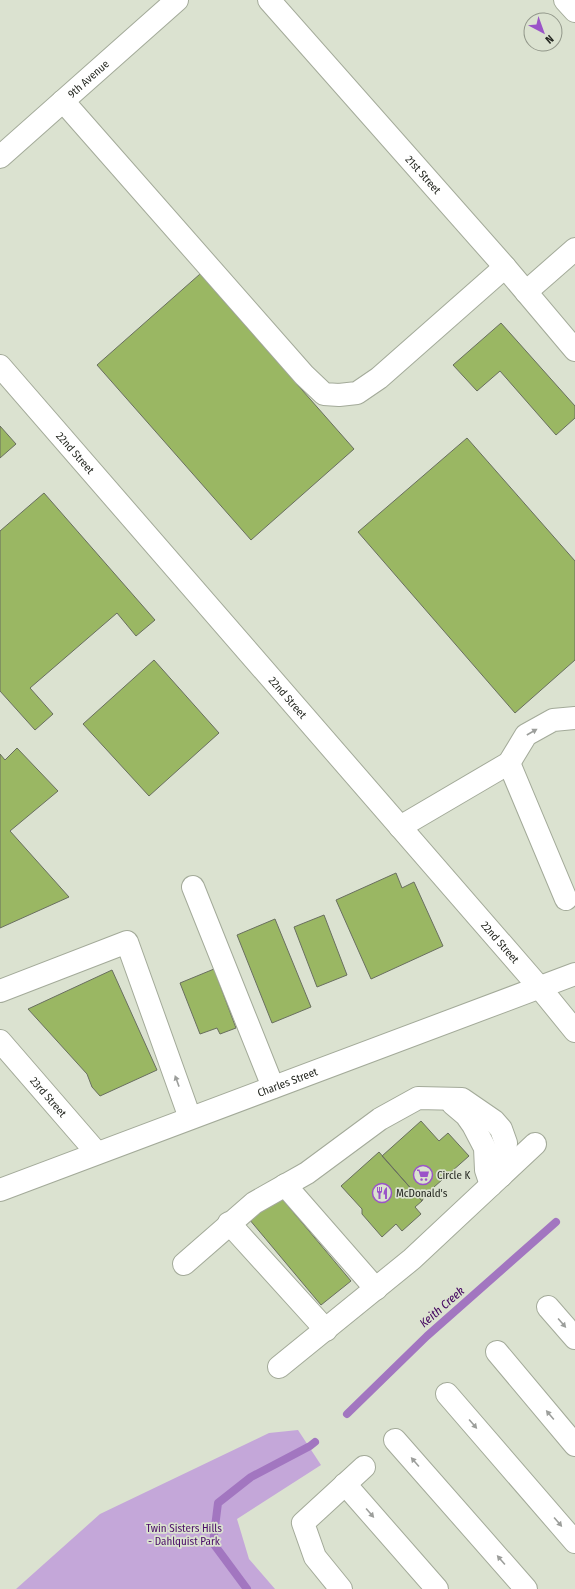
<svg xmlns="http://www.w3.org/2000/svg" width="575" height="1589" viewBox="0 0 575 1589" font-family="'Fira Sans Condensed',sans-serif">
	<style>
		.green { fill: #c4a7d9 }
		.lines { fill: none; stroke-linecap: round; stroke-linejoin: round }
		.stream { stroke: #a276c0; stroke-width: 8 }
		.building { fill: #9ab763; stroke: #696f5f }
		.minor-casing { stroke: #a3aa99; stroke-width: 24 }
		.major-casing { stroke: #a3aa99; stroke-width: 24 }
		.minor { stroke: #fff; stroke-width: 22 }
		.major { stroke: #fff; stroke-width: 22 }
		.oneway { fill: #9c9e9b }
		.labels { text-anchor: middle; stroke-width: 3.5; stroke-linejoin: round; paint-order: stroke }
		.street-label { font-size: 11px; fill: #242720; stroke: #dbe2d0 }
		.poi-label { font-size: 11px; fill: #242720; stroke: #dbe2d0; text-anchor: start }
		.park-label { font-size: 11px; fill: #4a0d68; stroke: #dbe2d0 }
		.water-label { font-size: 12px; font-style: italic; fill: #40005d; stroke: #dbe2d0 }
	</style>
	<rect width="100%" height="100%" fill="#dbe2d0"/>
	<!-- green -->
	<path class="green" d="M 298,1430 L 321,1465 L 237,1519 L 249,1559 L 275,1589 L 16,1589 L 100,1514 L 269,1433 Z"/>
	<g class="lines">
		<!-- stream -->
		<path class="stream" d="M 347,1414 L 427,1336 L 556,1222
			M 247,1589 L 213,1543 L 218,1503 L 251,1477 L 310,1446 L 315,1442"/>
	</g>
	<!-- building -->
	<path class="building" d="M 200,274 L 354,449 L 251,540 L 97,365 Z
		M 501,323 L 575,406 L 575,418 L 556,435 L 500,371 L 477,391 L 453,365 Z
		M 0,426 L 16,444 L 0,458 Z
		M 467,438 L 575,561 L 575,660 L 515,713 L 358,532 Z
		M 44,493 L 155,620 L 136,636 L 117,613 L 30,688 L 53,714 L 35,730 L 0,691 L 0,531 Z
		M 154,660 L 219,733 L 149,796 L 83,724 Z
		M 17,748 L 58,791 L 10,831 L 69,897 L 0,928 L 0,754 L 5,760 Z
		M 396,873 L 402,888 L 414,882 L 443,946 L 371,979 L 336,900 Z
		M 324,915 L 347,975 L 317,987 L 294,927 Z
		M 275,919 L 311,1007 L 272,1023 L 237,935 Z
		M 214,969 L 236,1028 L 220,1034 L 217,1028 L 200,1034 L 180,983 Z
		M 112,970 L 157,1070 L 100,1096 L 92,1087 L 87,1074 L 28,1009 Z
		M 421,1121 L 439,1141 L 448,1133 L 469,1156 L 425,1195 L 422,1201 L 382,1156 Z
		M 379,1152 L 422,1201 L 415,1207 L 421,1214 L 402,1231 L 396,1224 L 382,1237 L 362,1214 L 362,1209 L 341,1186 Z
		M 278,1194 L 351,1281 L 321,1305 L 249,1219 Z"/>
	<g class="lines">
		<!-- minor casing -->
		<g class="minor-casing">
			<g id="minor">
				<path id="s1" d="M 269,0 L 505,267 L 575,350"/>
				<path d="M 565,0 L 575,11"/>
				<path d="M 63,101 L 304,375 L 324,394 L 339,395 L 357,393 L 379,378 L 505,267"/>
				<path id="s2" d="M 0,157 L 177,0"/>
				<path d="M 526,292 L 575,249"/>
				<path id="s3" d="M 0,366 L 540,988 L 575,1031"/>
				<path d="M 509,763 L 566,899"/>
				<path d="M 400,827 L 509,763 L 526,735 L 553,720 L 575,718"/>
				<path d="M 193,887 L 273,1087"/>
				<path d="M 0,991 L 127,942 L 190,1118"/>
				<path id="s4" d="M 0,1041 L 97,1153"/>
				<path d="M 453,1104 L 466,1115 L 473,1125 L 485,1148 L 486,1170 L 491,1185"/>
				<path d="M 285,1185 L 376,1289"/>
				<path d="M 229,1223 L 326,1330"/>
				<path d="M 184,1264 L 254,1203 L 307,1173 L 380,1119 L 418,1098 L 462,1099 L 494,1121 L 501,1129 L 506,1143 L 501,1176"/>
				<path d="M 548,1307 L 575,1338"/>
				<path d="M 497,1352 L 575,1445"/>
				<path d="M 279,1367 L 412,1259 L 535,1144"/>
				<path d="M 447,1394 L 575,1542"/>
				<path d="M 395,1440 L 526,1589"/>
				<path d="M 345,1484 L 437,1589"/>
				<path d="M 341,1589 L 315,1557 L 303,1523 L 364,1467"/>
			</g>
		</g>
		<!-- major casing -->
		<g class="major-casing">
			<g id="major">
				<path id="s5" d="M 0,1190 L 575,974"/>
			</g>
		</g>
		<!-- minor -->
		<use href="#minor" class="minor"/>
		<!-- major -->
		<use href="#major" class="major"/>
	</g>
	<!-- one-way arrows -->
	<defs><path id="oneway-solid" d="M-6-.8H1V-3.2L6.5 0L1 3.2V.8H-6Z"/></defs>
	<g class="oneway">
		<use href="#oneway-solid" transform="translate(532 732) rotate(-30)"/>
		<use href="#oneway-solid" transform="translate(177 1081) rotate(-110)"/>
		<use href="#oneway-solid" transform="translate(562 1323) rotate(49)"/>
		<use href="#oneway-solid" transform="translate(550 1415) rotate(-130)"/>
		<use href="#oneway-solid" transform="translate(473 1424) rotate(49)"/>
		<use href="#oneway-solid" transform="translate(415 1462) rotate(-131)"/>
		<use href="#oneway-solid" transform="translate(370 1513) rotate(49)"/>
		<use href="#oneway-solid" transform="translate(558 1522) rotate(49)"/>
		<use href="#oneway-solid" transform="translate(501 1560) rotate(-131)"/>
	</g>
	<!-- icons -->
	<defs>
		<g id="supermarket-ring" transform="scale(1)"><circle r="9.5" fill="#dbe2d0" stroke="#9b54c8" stroke-width="1.5"/><path d="M-6-5.5h2.5l.6 2H6L4.5 2H-2.5L-4.4-4H-6ZM-1.5 3.2a1.3 1.3 0 1 0 .1 0ZM3 3.2a1.3 1.3 0 1 0 .1 0Z" fill="#9b54c8"/></g>
		<g id="restaurant-ring" transform="scale(1)"><circle r="9.5" fill="#dbe2d0" stroke="#9b54c8" stroke-width="1.5"/><path d="M-5-6h1v4h1v-4h1v4h1v-4h1v5L-1.5 .5V6h-2V.5L-5-1ZM5-6V6H3V1.5H1.5Q1.5-4 5-6Z" fill="#9b54c8"/></g>
	</defs>
	<g fill-rule="evenodd">
		<use href="#supermarket-ring" x="423" y="1175"/>
		<use href="#restaurant-ring" x="382" y="1193"/>
	</g>
	<g class="labels">
		<!-- street labels -->
		<g class="street-label">
			<text dy="4" stroke="none"><textPath href="#s2" startOffset="118">9th Avenue</textPath></text>
			<text dy="4" stroke="none"><textPath href="#s1" startOffset="233">21st Street</textPath></text>
			<text dy="4" stroke="none"><textPath href="#s3" startOffset="115">22nd Street</textPath></text>
			<text dy="4" stroke="none"><textPath href="#s3" startOffset="439">22nd Street</textPath></text>
			<text dy="4" stroke="none"><textPath href="#s3" startOffset="763">22nd Street</textPath></text>
			<text dy="4" stroke="none"><textPath href="#s5" startOffset="307">Charles Street</textPath></text>
			<text dy="4" stroke="none"><textPath href="#s4" startOffset="74">23rd Street</textPath></text>
		</g>
		<!-- poi labels -->
		<g class="poi-label">
			<text x="437" y="1179">Circle K</text>
			<text x="396" y="1197">McDonald's</text>
		</g>
		<!-- park labels -->
		<g class="park-label">
			<text x="184" y="1532">Twin Sisters Hills<tspan x="184" dy="13">- Dahlquist Park</tspan></text>
		</g>
		<!-- water labels -->
		<g class="water-label">
			<text transform="translate(442 1307) rotate(-41)" y="4">Keith Creek</text>
		</g>
	</g>
	<!-- north arrow -->
	<g transform="translate(543 32) rotate(139)"><circle r="19" fill="#dbe2d0" stroke="#92978a"/>
	<path d="M0-3L7 15L0 10L-7 15Z" fill="#9b54c8"/>
	<text y="-6" font-size="11" font-weight="bold" text-anchor="middle" fill="#242720">N</text>
	</g>
</svg>
